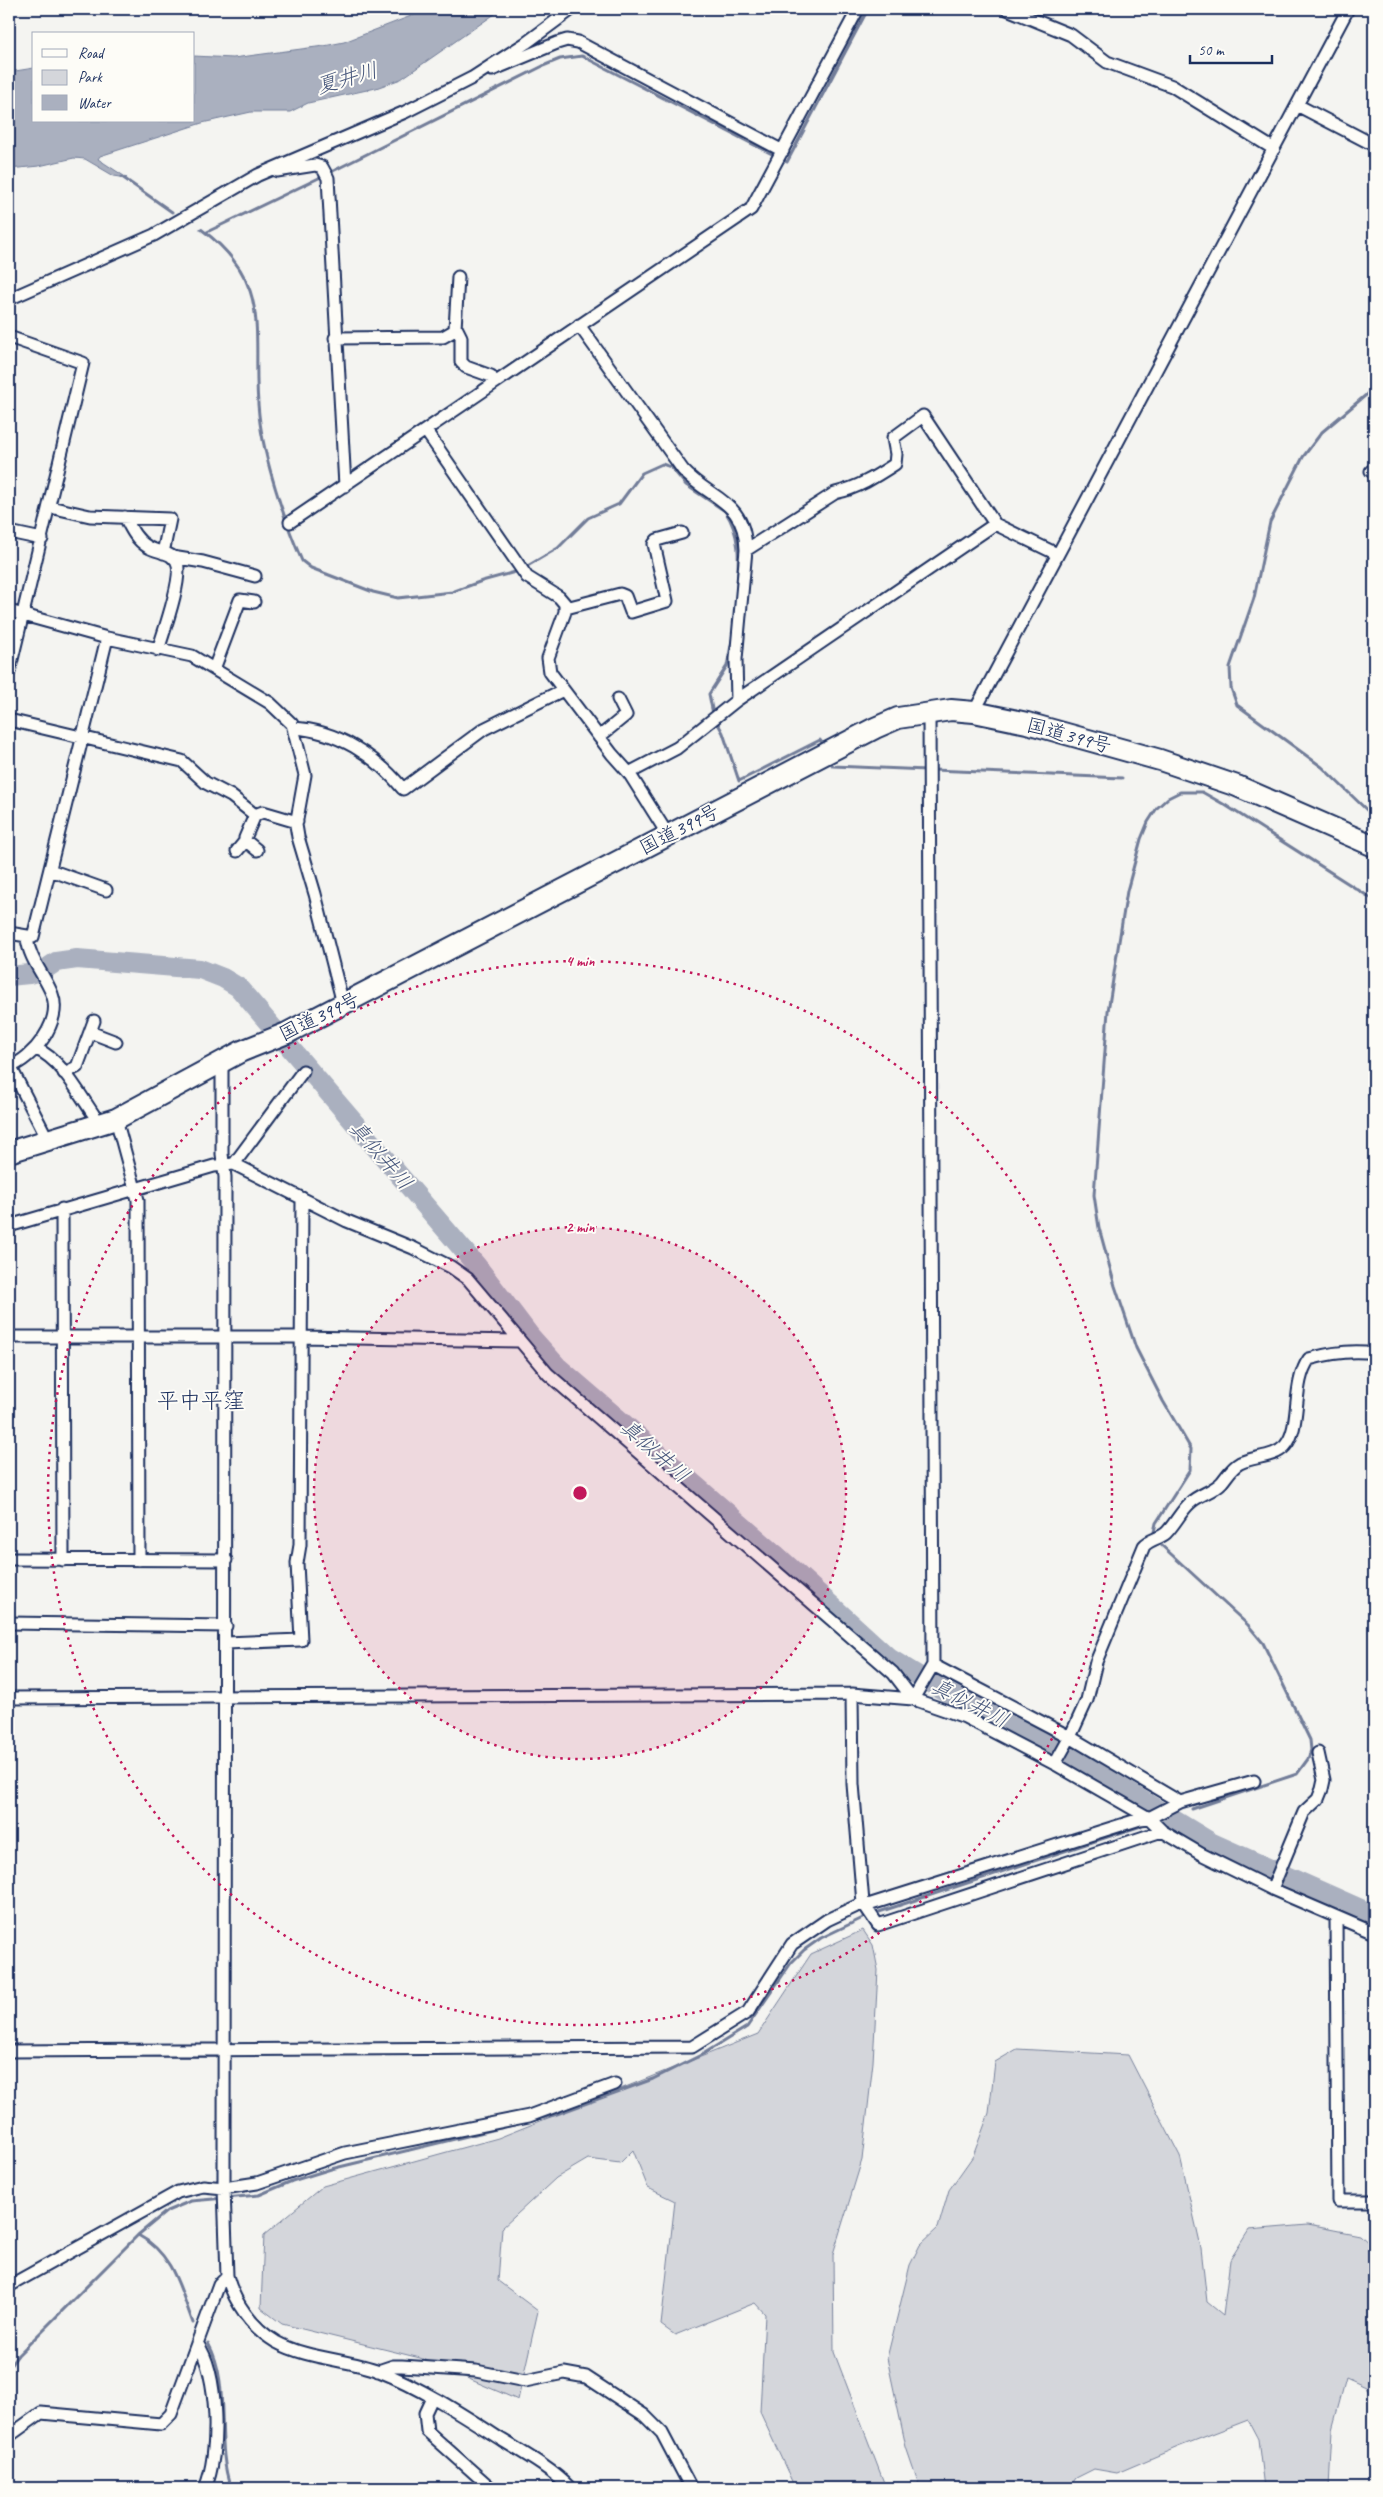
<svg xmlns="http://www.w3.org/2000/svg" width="1383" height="2497" viewBox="0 0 1383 2497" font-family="Caveat,'Klee One',sans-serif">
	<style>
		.green { fill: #d4d6db; stroke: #78829c }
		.water { fill: #aab0bf; stroke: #717c98 }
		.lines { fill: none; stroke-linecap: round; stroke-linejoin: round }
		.stream { stroke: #717c98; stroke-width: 3 }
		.river { stroke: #aab0bf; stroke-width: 20 }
		.minor-casing { stroke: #1b2f5e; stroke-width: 15 }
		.trunk-casing { stroke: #1b2f5e; stroke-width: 24 }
		.minor { stroke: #fdfcf7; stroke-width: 11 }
		.trunk { stroke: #fdfcf7; stroke-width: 20 }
		.ring { fill: none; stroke: #c2185b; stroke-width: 2.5; stroke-dasharray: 2.5 5 }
		.labels { text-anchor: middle; stroke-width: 4; stroke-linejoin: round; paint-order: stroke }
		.street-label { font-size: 20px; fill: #1b2f5e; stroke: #fdfcf7 }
		.water-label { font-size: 21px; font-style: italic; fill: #46567b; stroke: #fdfcf7 }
		.quarter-label { font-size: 22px; fill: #1b2f5e; stroke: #fdfcf7 }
		.centre { fill: #c2185b; stroke: #fdfcf7; stroke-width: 2.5 }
		.ring-label { font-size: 15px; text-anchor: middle; font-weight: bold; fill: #c2185b; stroke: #fdfcf7; stroke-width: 4; stroke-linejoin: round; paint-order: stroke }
	</style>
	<rect width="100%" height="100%" fill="#f4f4f1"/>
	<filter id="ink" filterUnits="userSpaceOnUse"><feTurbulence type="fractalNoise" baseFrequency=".02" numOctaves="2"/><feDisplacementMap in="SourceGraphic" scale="10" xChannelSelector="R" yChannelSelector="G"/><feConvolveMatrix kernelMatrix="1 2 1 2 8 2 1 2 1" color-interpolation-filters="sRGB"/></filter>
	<g filter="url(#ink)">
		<!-- green -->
		<path class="green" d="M 863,1930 L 873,1945 L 878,1970 L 873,2062 L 862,2160 L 833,2254 L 834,2352 L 886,2488 L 795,2488 L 760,2412 L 765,2314 L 755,2303 L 675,2335 L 661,2325 L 675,2201 L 648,2188 L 633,2150 L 620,2163 L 588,2159 L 556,2178 L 502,2228 L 498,2281 L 538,2311 L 518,2400 L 420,2358 L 282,2324 L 261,2308 L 264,2235 L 323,2186 L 498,2138 L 758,2034 L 811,1954 Z
			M 1017,2049 L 1128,2055 L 1180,2156 L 1201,2248 L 1207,2302 L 1223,2315 L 1230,2260 L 1249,2230 L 1308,2225 L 1360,2235 L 1374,2248 L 1374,2397 L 1366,2387 L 1346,2378 L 1332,2430 L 1329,2488 L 1264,2488 L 1258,2439 L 1248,2420 L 1178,2447 L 1117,2473 L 1094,2469 L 1076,2478 L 1069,2488 L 920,2488 L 906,2447 L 887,2358 L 910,2265 L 920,2245 L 938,2228 L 949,2190 L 973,2156 L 989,2113 L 995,2062 Z"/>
		<!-- water -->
		<path class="water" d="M 429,9 L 502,9 L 401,79 L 376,88 L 308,103 L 290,112 L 251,112 L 202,123 L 100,156 L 98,159 L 127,178 L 114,176 L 85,159 L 74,158 L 39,166 L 9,169 L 9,72 L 34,68 L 34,121 L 194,121 L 194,56 L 233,58 L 324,46 L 344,42 Z"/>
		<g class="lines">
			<!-- stream -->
			<path class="stream" d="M 785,161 L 787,162 L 868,9
				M 331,172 L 543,66 L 560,59 L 582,56 L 774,155
				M 122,177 L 172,212
				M 201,229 C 277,285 250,337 259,415 C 264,459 284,520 302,561 L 311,568 L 373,592 L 398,598 L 452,592 L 482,581 L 519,571
				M 207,232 L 323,176
				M 1374,385 L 1366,395 L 1322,432 L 1303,457 L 1270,522 L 1254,598 L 1230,667 L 1231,688 L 1237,705 L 1322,767 L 1374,817
				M 524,568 L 558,548 L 588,518 L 619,504 L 642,473 L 662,464 L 671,467 L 686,485 L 725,511 C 741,535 739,559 737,587
				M 713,714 L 709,694 L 727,666 L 732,640
				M 716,720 L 723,733 L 739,781 L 820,740 L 822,743
				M 830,761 L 833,766 L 927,770
				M 933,770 L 1122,778
				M 1192,1809 L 1297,1774 L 1308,1759 L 1311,1750 L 1310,1740 L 1263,1643 L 1248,1625 L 1159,1543 L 1154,1532 L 1156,1523 L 1190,1470 L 1191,1449 L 1163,1401 L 1136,1348 L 1115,1286 L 1099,1228 L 1094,1195 L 1108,1011 L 1127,891 L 1141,839 L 1148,822 L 1157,808 L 1168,798 L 1180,792 L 1202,792 L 1225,805 L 1374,900
				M 873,1914 L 1141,1826
				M 138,2235 L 167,2211 L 191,2201 L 259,2195 L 292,2181 L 331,2169 L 554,2115 L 653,2079 L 703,2054 L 747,2027 L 791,1963 L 804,1950 L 821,1938 L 867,1916
				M 208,2343 C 232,2386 214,2442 231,2488
				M 9,2367 L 18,2355 L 138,2235 C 173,2253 180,2289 193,2323"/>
			<!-- river -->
			<path class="river" d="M 9,976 L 29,974 L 44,970 L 56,962 L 77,959 L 200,969 L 223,978 L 238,987 L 477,1266 L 531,1337 L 557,1366 L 775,1554 L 889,1658 L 935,1686 L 1038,1737 L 1212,1843 L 1374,1915"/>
			<!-- minor casing -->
			<g class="minor-casing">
				<path id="minor" d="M 1007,9 L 1071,35 L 1107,62 L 1172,86 L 1274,149
					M 492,70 L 557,43 L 567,40 L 578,42 L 783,151
					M 1297,105 L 1374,145
					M 277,171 L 315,165 L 322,167 L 328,178 L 345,486
					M 9,299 L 154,235 L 258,175 L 405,112 L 472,78 L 526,43 L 572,9
					M 579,325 L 683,470 C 710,500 745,499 746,550 L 736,659 L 737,700
					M 455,329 L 458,277
					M 9,337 L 83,363 L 9,672
					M 335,338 L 443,337 L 457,329 L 461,337 L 461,362 L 466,367 L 491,376 L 493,384
					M 426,431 L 527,577 L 559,597 L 565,604 L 565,612 L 548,658 L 550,672 L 612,754 L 629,773 L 668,835
					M 1371,471 L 1374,470
					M 50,507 L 90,516 L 170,519 L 163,553
					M 125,517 C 131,529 136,540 148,547 C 156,552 170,552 176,560 C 185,573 163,634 158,650
					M 290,522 L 751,209 L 858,9
					M 9,532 L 42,539
					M 746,550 L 835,493 C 858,488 875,477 895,464 L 896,454 L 893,438 L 923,416 L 995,524 L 1057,554
					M 172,557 L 203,562 L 255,576
					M 566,608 L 620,594 L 625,596 L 631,612 L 667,601 L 654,544 L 657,540 L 682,533
					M 9,611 L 107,638 L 192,656 L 270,703 L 292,724 L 305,775 L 296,825 L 298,837 L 315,894 L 343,1004
					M 214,669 L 240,600 L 254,602
					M 974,712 L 1348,9
					M 9,720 L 182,761 L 206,783 L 231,796 L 255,815
					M 293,728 C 337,730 376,756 403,789 L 484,729 L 563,690
					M 599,737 L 626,715 L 618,699
					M 629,773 L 677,748 L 737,700 L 995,524
					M 257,850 L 246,841 L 245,838 L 255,815 L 263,812 L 297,822
					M 237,851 L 246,840
					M 50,870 L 106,890
					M 9,933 L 33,937 L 107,638
					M 90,1032 L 116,1042
					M 36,1049 C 64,1060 83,1102 101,1125
					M 222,1062 L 222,1154 L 225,1177 L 224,2188 L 227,2276 C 234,2302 252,2328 276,2342 C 307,2359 346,2359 379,2371 C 422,2388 463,2415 502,2440 C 525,2454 552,2469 570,2488
					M 9,1064 L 48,1140
					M 9,1067 C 33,1059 63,1021 52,994 C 44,974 29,959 27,938
					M 64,1073 L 77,1067 L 94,1021
					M 116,1119 L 138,1200 L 139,1560
					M 234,1164 L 303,1071
					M 62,1209 L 63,1560
					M 9,1226 L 214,1166 L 234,1164 L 347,1221 L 413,1248 L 451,1267 L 468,1279 L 548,1374 L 893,1673 L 913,1699
					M 9,1337 L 301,1337 L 519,1341
					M 9,1559 L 226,1560
					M 9,1623 L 226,1626
					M 226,1643 L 301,1640 L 297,1563 L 300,1545 L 302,1198
					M 933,1665 L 1070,1737 L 1087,1700 L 1096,1662 L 1144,1546 C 1150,1539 1159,1539 1166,1533 C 1175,1524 1181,1511 1190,1503 C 1199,1494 1213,1492 1222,1482 C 1228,1475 1231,1468 1240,1463 C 1254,1456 1274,1458 1285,1446 C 1302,1427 1291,1384 1309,1359 C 1330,1353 1353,1350 1374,1353
					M 9,1698 L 852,1694 L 913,1699 L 965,1717 L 1055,1764 L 1149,1818 L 1162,1831 L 1201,1854 L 1272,1889 L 1374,1933
					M 913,1699 L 933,1665 L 929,712
					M 1180,1802 L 1254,1781
					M 1272,1889 L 1304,1812 L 1318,1799 L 1322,1789 L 1324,1780 L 1318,1753
					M 863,1903 L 878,1925 L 1162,1831
					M 865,1906 L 1140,1819 L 1149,1818 L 1180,1802 L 1070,1737 L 1055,1764
					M 1336,1917 L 1338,2201 L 1374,2201
					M 9,2051 L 692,2047 L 748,2012 L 792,1944 L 827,1920 L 863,1903 L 853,1784 L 852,1694
					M 9,2286 L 178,2192 L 203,2186 L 224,2188 L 257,2183 L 345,2153 L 529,2116 L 615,2084
					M 197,2343 C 219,2374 220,2455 205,2488
					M 378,2371 L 393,2366 L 402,2366 L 476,2371 L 525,2381 L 564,2373 L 586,2377 L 644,2415 L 662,2433 L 691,2488
					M 432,2398 L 425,2413 L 427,2431 L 491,2488
					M 9,2436 L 41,2413 L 161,2424 L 171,2414 L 219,2284 L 227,2276"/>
			</g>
			<!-- trunk casing -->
			<g class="trunk-casing">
				<path id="trunk" d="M 9,1152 L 116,1119 L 242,1051 L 287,1033 L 875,728 L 898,718 L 951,710 L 974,712 L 1027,723 L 1160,760 L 1237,786 L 1374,846"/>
			</g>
			<!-- minor -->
			<use href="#minor" class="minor"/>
			<!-- trunk -->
			<use href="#trunk" class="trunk"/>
		</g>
	</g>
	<!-- distance rings -->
	<circle cx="580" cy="1493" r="266" fill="#c2185b" fill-opacity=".12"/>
	<g class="ring">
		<circle cx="580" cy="1493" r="266"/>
		<circle cx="580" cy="1493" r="532"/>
	</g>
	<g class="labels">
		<!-- street labels -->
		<g class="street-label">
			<text transform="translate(1069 735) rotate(15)" y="7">国道399号</text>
			<text transform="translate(679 829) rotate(-27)" y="7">国道399号</text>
			<text transform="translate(319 1016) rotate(-26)" y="7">国道399号</text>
		</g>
		<!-- water labels -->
		<g class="water-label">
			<text transform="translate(347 78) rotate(-16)" y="7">夏井川</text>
			<text transform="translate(381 1155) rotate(49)" y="7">真似井川</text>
			<text transform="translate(655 1451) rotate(41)" y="7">真似井川</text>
			<text transform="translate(970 1703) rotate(27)" y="7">真似井川</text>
		</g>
		<!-- quarter labels -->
		<g class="quarter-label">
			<text x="201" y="1408">平中平窪</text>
		</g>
	</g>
	<circle cx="580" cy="1493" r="8" class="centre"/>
	<g class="ring-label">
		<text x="580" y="966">4 min</text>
		<text x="580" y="1232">2 min</text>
	</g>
	<!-- margin -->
	<rect width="1383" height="2497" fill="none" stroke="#fdfcf7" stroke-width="30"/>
	<rect x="15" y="15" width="1353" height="2467" fill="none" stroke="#1b2f5e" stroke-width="2" filter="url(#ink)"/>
	<!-- legend -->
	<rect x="32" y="32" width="162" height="90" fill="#fdfcf7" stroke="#a3aaba"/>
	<rect x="42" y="49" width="25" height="8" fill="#fdfcf7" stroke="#a3aaba"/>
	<text x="78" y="58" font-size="15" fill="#1b2f5e">Road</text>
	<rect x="42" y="70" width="25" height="15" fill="#d4d6db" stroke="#a3aaba"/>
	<text x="78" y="82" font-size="15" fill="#1b2f5e">Park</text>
	<rect x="42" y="95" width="25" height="15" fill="#aab0bf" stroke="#a3aaba"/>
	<text x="78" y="108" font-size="15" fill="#1b2f5e">Water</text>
	<!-- scale -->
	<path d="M1190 55v8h82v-8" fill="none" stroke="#1b2f5e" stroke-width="2.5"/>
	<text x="1198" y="55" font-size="15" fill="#1b2f5e" stroke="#fdfcf7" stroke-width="4" paint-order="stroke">50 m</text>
</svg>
